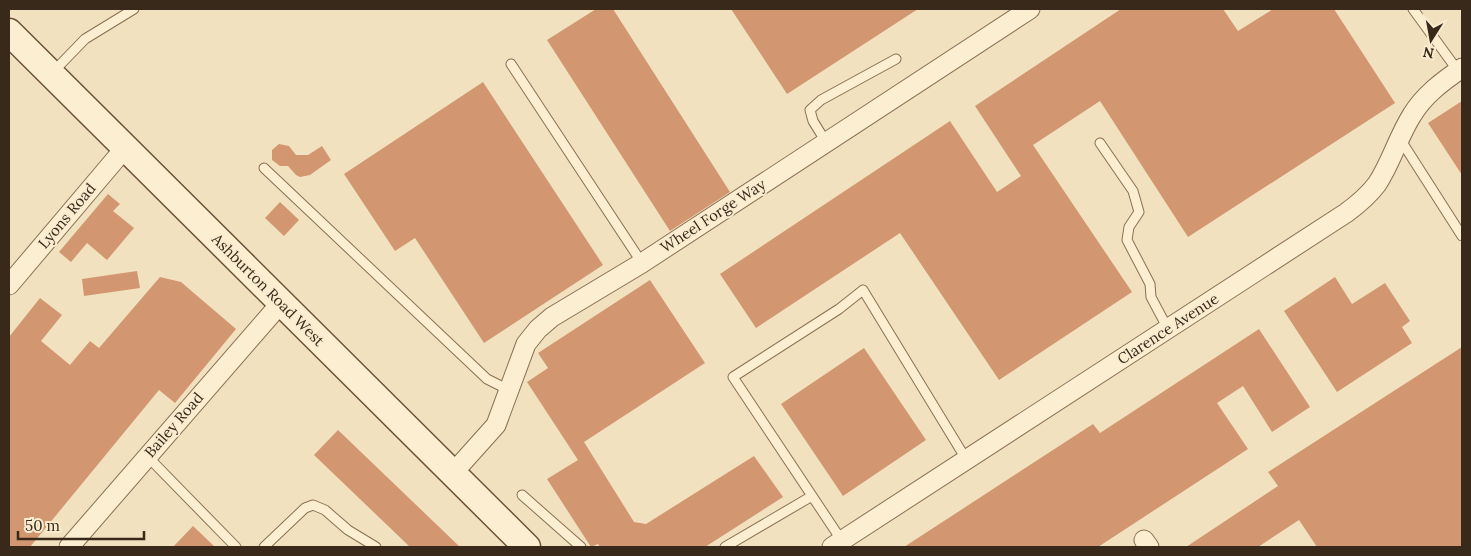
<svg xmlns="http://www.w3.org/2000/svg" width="1471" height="556" viewBox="0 0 1471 556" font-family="Lora,serif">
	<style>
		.building { fill: #d29771 }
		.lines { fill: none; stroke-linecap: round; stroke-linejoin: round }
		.lane-casing { stroke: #8a7055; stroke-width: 11 }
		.street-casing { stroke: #8a7055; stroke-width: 21 }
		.secondary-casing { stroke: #6c5139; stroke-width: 29 }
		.lane { stroke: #fbeed1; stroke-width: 9 }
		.street { stroke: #fbeed1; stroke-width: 19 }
		.secondary { stroke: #fbeed1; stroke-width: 26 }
		.labels { text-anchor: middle; stroke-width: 4; stroke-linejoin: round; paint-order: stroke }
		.street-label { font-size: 15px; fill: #38291b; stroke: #f8ebce }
	</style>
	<rect width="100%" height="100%" fill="#f1e1be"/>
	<!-- building -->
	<path class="building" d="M 596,9 L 613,9 L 730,192 L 670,231 L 547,40 Z
		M 731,9 L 918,9 L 787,94 Z
		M 1121,9 L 1223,9 L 1238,31 L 1273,9 L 1334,9 L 1395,103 L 1188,237 L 1100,101 L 1033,145 L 1132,292 L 999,380 L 900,233 L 756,328 L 720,274 L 950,121 L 997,192 L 1021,176 L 975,106 Z
		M 483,82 L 603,265 L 484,343 L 415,238 L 395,251 L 344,174 Z
		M 1462,101 L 1462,175 L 1428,123 Z
		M 279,144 L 289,146 L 296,155 L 308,155 L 322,146 L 331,160 L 310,175 L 300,177 L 296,175 L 288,166 L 280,166 L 272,160 L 272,150 Z
		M 108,194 L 120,204 L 113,211 L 134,228 L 107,260 L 87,243 L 71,262 L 59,252 Z
		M 280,202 L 299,220 L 284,236 L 265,218 Z
		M 137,271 L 140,288 L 84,296 L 82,279 Z
		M 160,277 L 181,282 L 236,329 L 175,403 L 159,390 L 30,547 L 9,547 L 9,337 L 40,298 L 62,315 L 41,341 L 70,365 L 90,341 L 99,348 Z
		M 1335,277 L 1352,304 L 1385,283 L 1410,321 L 1402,327 L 1412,343 L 1337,392 L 1284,311 Z
		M 650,280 L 705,363 L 584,442 L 634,522 L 646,524 L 754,456 L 783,497 L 705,547 L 600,547 L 598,544 L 591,547 L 547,479 L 578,460 L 527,382 L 548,368 L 538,353 Z
		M 1259,329 L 1310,407 L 1272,432 L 1243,386 L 1217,403 L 1248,449 L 1098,547 L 904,547 L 1093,424 L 1100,433 Z
		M 1462,347 L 1462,547 L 1317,547 L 1299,520 L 1258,547 L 1186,547 L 1278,486 L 1268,472 Z
		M 864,348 L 926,440 L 843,496 L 781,404 Z
		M 338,430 L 460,547 L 410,547 L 314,455 Z
		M 193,526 L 215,547 L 173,547 Z"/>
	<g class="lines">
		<!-- lane casing -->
		<g class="lane-casing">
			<path id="lane" d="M 1413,9 L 1458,71
				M 511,64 L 642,263
				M 52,73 L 85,39 L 134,9
				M 1400,139 L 1462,236
				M 826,142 L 813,121 L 810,110 L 821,100 L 896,59
				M 1100,143 L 1133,191 L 1139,212 L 1129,227 L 1127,240 L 1150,284 L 1151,297 L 1168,329
				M 264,168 L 487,379 L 509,390
				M 147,456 L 236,547
				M 522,495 L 581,547
				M 842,541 L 733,377 L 839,309 L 863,290 L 966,459
				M 264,547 L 305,508 L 313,505 L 325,510 L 348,530 L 376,547
				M 725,547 L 812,496"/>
		</g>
		<!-- street casing -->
		<g class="street-casing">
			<path id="street" d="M 9,285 L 125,148
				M 453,473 L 496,425 L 526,344 L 538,329 L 552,317 L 642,263 L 1030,9
				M 1144,540 L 1149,547
				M 69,547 L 281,303
				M 832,547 L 1346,213 C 1357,205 1368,196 1377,184 C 1391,163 1398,137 1412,115 C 1424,95 1443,81 1462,68"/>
		</g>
		<!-- secondary casing -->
		<g class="secondary-casing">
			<path id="secondary" d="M 9,32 L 527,547"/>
		</g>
		<!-- lane -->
		<use href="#lane" class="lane"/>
		<!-- street -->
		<use href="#street" class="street"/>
		<!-- secondary -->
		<use href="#secondary" class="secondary"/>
	</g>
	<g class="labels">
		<!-- street labels -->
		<g class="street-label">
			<text transform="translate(67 216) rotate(-50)" y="5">Lyons Road</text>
			<text transform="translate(713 216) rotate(-33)" y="5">Wheel Forge Way</text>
			<text transform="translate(268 290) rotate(45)" y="5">Ashburton Road West</text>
			<text transform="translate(1168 329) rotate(-33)" y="5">Clarence Avenue</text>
			<text transform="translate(174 425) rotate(-49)" y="5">Bailey Road</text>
		</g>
	</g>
	<!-- border -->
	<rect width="1471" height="556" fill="none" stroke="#38291b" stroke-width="20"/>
	<!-- north arrow -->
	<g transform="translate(1431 40) rotate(191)" stroke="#f8ebce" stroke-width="4" paint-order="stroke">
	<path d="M0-4L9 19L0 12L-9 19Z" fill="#38291b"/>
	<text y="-8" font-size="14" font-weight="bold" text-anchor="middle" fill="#38291b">N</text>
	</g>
	<!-- scale -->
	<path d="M18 531v8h126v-8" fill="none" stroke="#38291b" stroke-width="2.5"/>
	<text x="25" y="531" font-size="15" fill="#38291b" stroke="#f8ebce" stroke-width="4" paint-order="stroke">50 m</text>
</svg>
